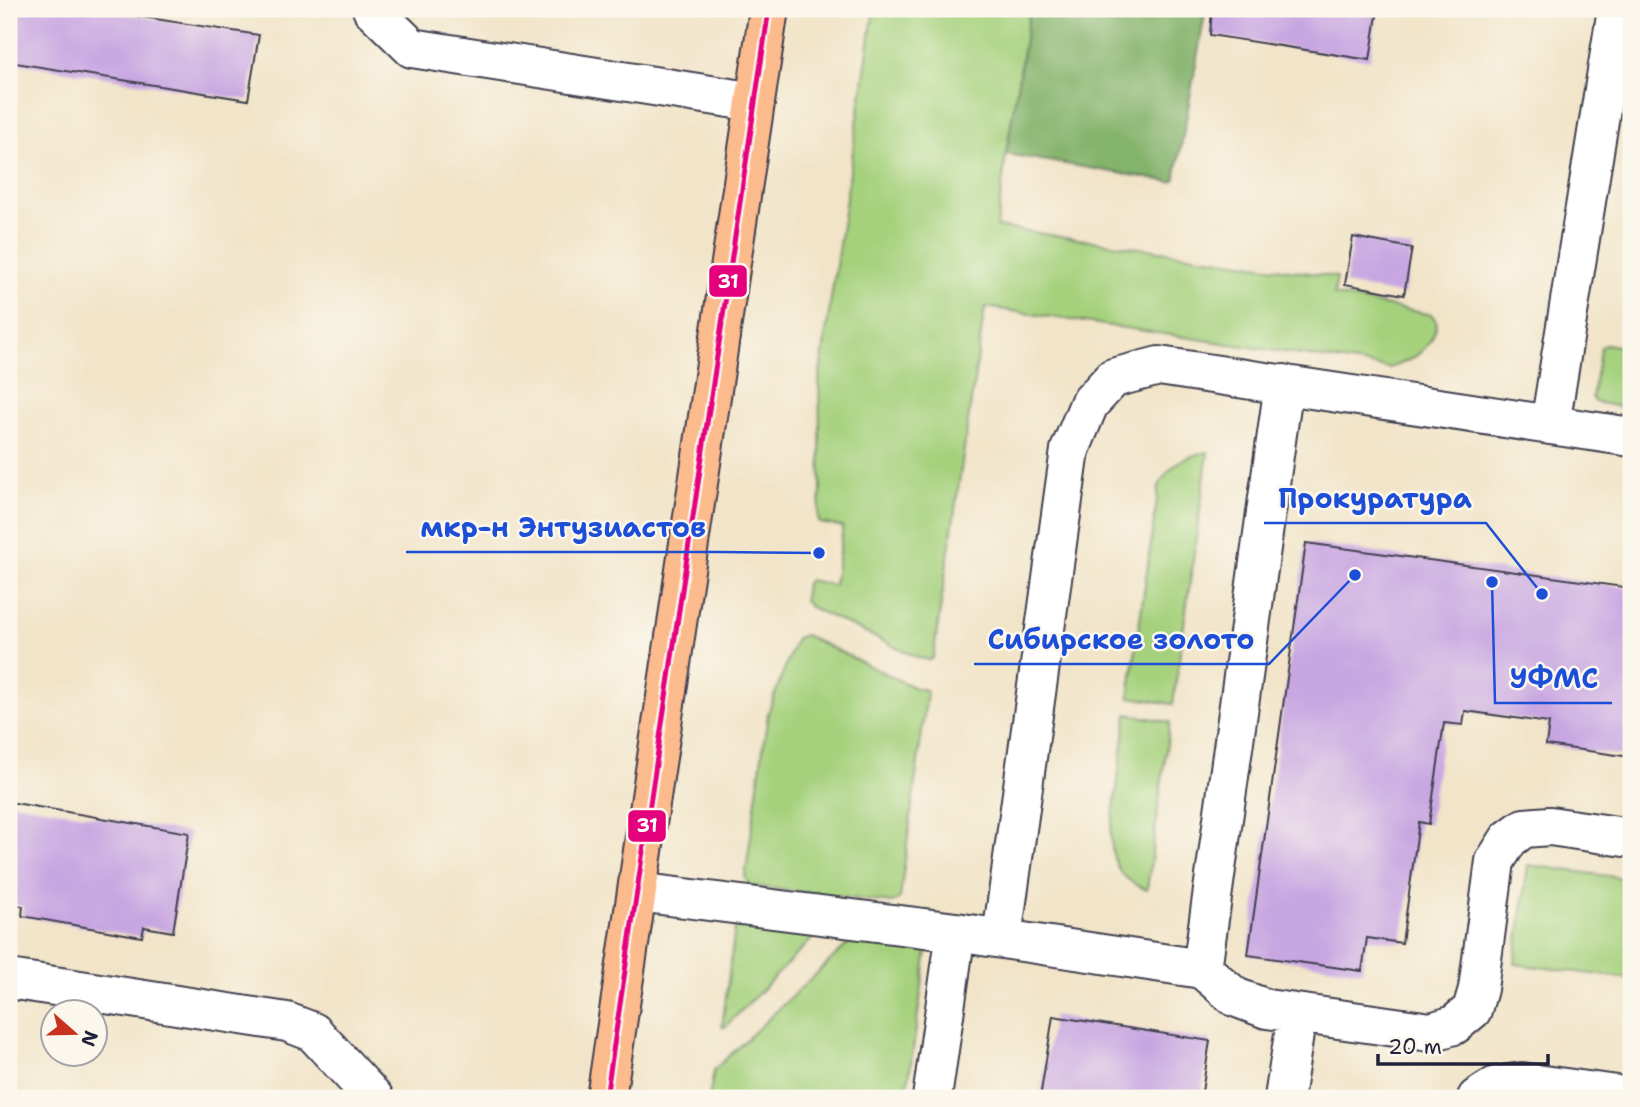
<svg xmlns="http://www.w3.org/2000/svg" width="1640" height="1107" viewBox="0 0 1640 1107" font-family="'Shantell Sans',sans-serif">
	<style>
		.green { fill: #a5d17d; stroke: #647a5c; stroke-width: 2 }
		.forest { fill: #84b36c; stroke: #536a54; stroke-width: 2 }
		.building { fill: #c8a6e1 }
		.lines { fill: none; stroke-linecap: round; stroke-linejoin: round }
		.minor-casing { stroke: #413f50; stroke-width: 42 }
		.major-casing { stroke: #413f50; stroke-width: 42 }
		.minor { stroke: #fff; stroke-width: 38 }
		.major { stroke: #fbbb8d; stroke-width: 38 }
		.bus-1-casing { stroke: #fbf7ec; stroke-width: 10 }
		.bus-1 { stroke: #e5007d; stroke-width: 5 }
		.leader { fill: none; stroke: #1d4ed8; stroke-width: 2.5 }
		.callout-dot { fill: #1d4ed8; stroke: #fbf7ec; stroke-width: 2.5 }
		.callout-label { font-size: 28px; text-anchor: middle; font-weight: bold; fill: #1d4ed8; stroke: #fbf7ec; stroke-width: 5; stroke-linejoin: round; paint-order: stroke }
		.line-badge { stroke: #fbf7ec; stroke-width: 2.5 }
		.badge-label { font-size: 19px; text-anchor: middle; font-weight: bold; fill: #fff }
	</style>
	<rect width="100%" height="100%" fill="#fbf7ec"/>
	<filter id="ink" filterUnits="userSpaceOnUse"><feTurbulence type="fractalNoise" baseFrequency=".0143" numOctaves="2"/><feDisplacementMap in="SourceGraphic" scale="14" xChannelSelector="R" yChannelSelector="G"/><feConvolveMatrix kernelMatrix="1 2 1 2 8 2 1 2 1" color-interpolation-filters="sRGB"/></filter>
	<filter id="wash" filterUnits="userSpaceOnUse"><feTurbulence type="fractalNoise" baseFrequency=".00686" numOctaves="4" result="noise"/><feDisplacementMap in="SourceGraphic" scale="28" xChannelSelector="R" yChannelSelector="G"/><feGaussianBlur stdDeviation="1.57" result="paint"/><feColorMatrix in="noise" values="0 0 0 0 0 0 0 0 0 0 0 0 0 0 0 0 0 1.4 0 .05"/><feComposite in="paint" operator="in"/></filter>
	<g filter="url(#wash)">
		<rect width="100%" height="100%" fill="#f1e4c8"/>
		<!-- green -->
		<path class="green" d="M 874,9 L 1030,9 L 1006,154 L 997,227 L 1337,277 L 1334,295 L 1432,315 L 1437,323 C 1432,349 1413,361 1389,368 L 985,307 L 933,658 L 929,660 L 919,658 L 810,607 L 804,600 L 806,583 L 809,580 L 834,585 L 843,527 L 820,523 L 818,519 L 821,490 L 819,380 Z
			M 1607,344 L 1631,349 L 1631,409 L 1595,402 L 1592,397 L 1601,347 Z
			M 1208,452 L 1173,704 L 1129,697 L 1159,486 C 1170,464 1184,456 1208,452 Z
			M 805,635 L 915,688 L 925,690 L 927,693 L 900,898 L 892,903 L 750,886 L 745,878 L 768,713 L 796,638 Z
			M 1127,714 L 1170,722 L 1147,890 C 1117,878 1111,862 1111,831 Z
			M 1528,865 L 1631,879 L 1631,979 L 1515,964 Z
			M 742,924 L 813,933 L 815,936 L 725,1027 L 722,1027 L 735,927 Z
			M 858,938 L 924,947 L 927,951 L 906,1098 L 709,1098 L 714,1070 L 852,940 Z"/>
		<!-- forest -->
		<path class="forest" d="M 1030,9 L 1206,9 L 1175,180 L 1171,182 L 1006,154 Z"/>
		<g id="blocks">
			<!-- building -->
			<path class="building" d="M 9,9 L 91,9 L 259,35 L 248,100 L 9,62 Z
				M 1212,9 L 1378,9 L 1370,60 L 1210,35 Z
				M 1353,237 L 1412,248 L 1404,295 L 1345,284 Z
				M 1306,543 L 1631,588 L 1631,757 L 1546,745 L 1549,723 L 1465,711 L 1463,725 L 1444,723 L 1429,824 L 1419,822 L 1402,943 L 1367,938 L 1362,971 L 1248,955 Z
				M 9,802 L 189,833 L 173,932 L 144,927 L 142,937 L 22,916 L 23,906 L 9,904 Z
				M 1053,1016 L 1210,1041 L 1201,1098 L 1040,1098 Z"/>
		</g>
	</g>
	<g filter="url(#ink)">
		<use href="#blocks" fill-opacity="0" stroke="#413f50" stroke-width="2"/>
		<g class="lines">
			<!-- minor casing -->
			<g class="minor-casing">
				<path id="minor" d="M 372,9 L 412,48 L 755,102
					M 1550,425 L 1617,9
					M 637,892 L 956,932 L 932,1098
					M 956,932 L 1202,969 L 1235,997 L 1267,1009 L 1431,1032 L 1454,1025 L 1472,1010 L 1478,989 L 1495,861 L 1509,839 L 1524,828 L 1550,826 L 1631,838
					M 1002,937 L 1070,450 L 1089,404 L 1113,378 L 1159,366 L 1631,437
					M 1202,969 L 1284,384
					M 9,979 L 287,1022 L 313,1032 L 374,1098
					M 1284,1098 L 1297,1015
					M 1477,1098 L 1496,1086 L 1522,1082 L 1631,1097"/>
			</g>
			<!-- major casing -->
			<g class="major-casing">
				<path id="major" d="M 606,1098 L 769,9"/>
			</g>
			<!-- minor -->
			<use href="#minor" class="minor"/>
			<!-- major -->
			<use href="#major" class="major"/>
			<!-- bus-1 casing -->
			<g class="bus-1-casing">
				<path id="bus-1" d="M 606,1098 L 769,9"/>
			</g>
			<!-- bus-1 -->
			<use href="#bus-1" class="bus-1"/>
		</g>
	</g>
	<!-- callouts -->
	<path class="leader" d="M1542 594L1486 523H1264M819 553L720 552H406M1355 575L1269 664H974M1492 582L1495 703H1612"/>
	<g class="callout-dot">
		<circle cx="1542" cy="594" r="7"/>
		<circle cx="819" cy="553" r="7"/>
		<circle cx="1355" cy="575" r="7"/>
		<circle cx="1492" cy="582" r="7"/>
	</g>
	<g class="callout-label">
		<text x="1375" y="508">Прокуратура</text>
		<text x="563" y="537">мкр-н Энтузиастов</text>
		<text x="1121" y="649">Сибирское золото</text>
		<text x="1554" y="688">УФМС</text>
	</g>
	<g class="line-badge">
		<rect x="708" y="264" width="40" height="34" rx="7" fill="#e5007d"/>
		<rect x="627" y="809" width="40" height="34" rx="7" fill="#e5007d"/>
	</g>
	<g class="badge-label">
		<text x="728" y="288">31</text>
		<text x="647" y="832">31</text>
	</g>
	<!-- margin -->
	<rect width="1640" height="1107" fill="none" stroke="#fbf7ec" stroke-width="35"/>
	<!-- north arrow -->
	<g transform="translate(74 1033) rotate(110)"><circle r="33" fill="#fbf7ec" stroke="#a4a2a5" stroke-width="2"/>
	<path d="M0-5L12 26L0 18L-12 26Z" fill="#c8321e"/>
	<text y="-10" font-size="19" font-weight="bold" text-anchor="middle" fill="#22223b">N</text>
	</g>
	<!-- scale -->
	<path d="M1378 1054v10h170v-10" fill="none" stroke="#22223b" stroke-width="3.5"/>
	<text x="1388" y="1054" font-size="21" fill="#22223b" stroke="#fbf7ec" stroke-width="5" paint-order="stroke">20 m</text>
</svg>
